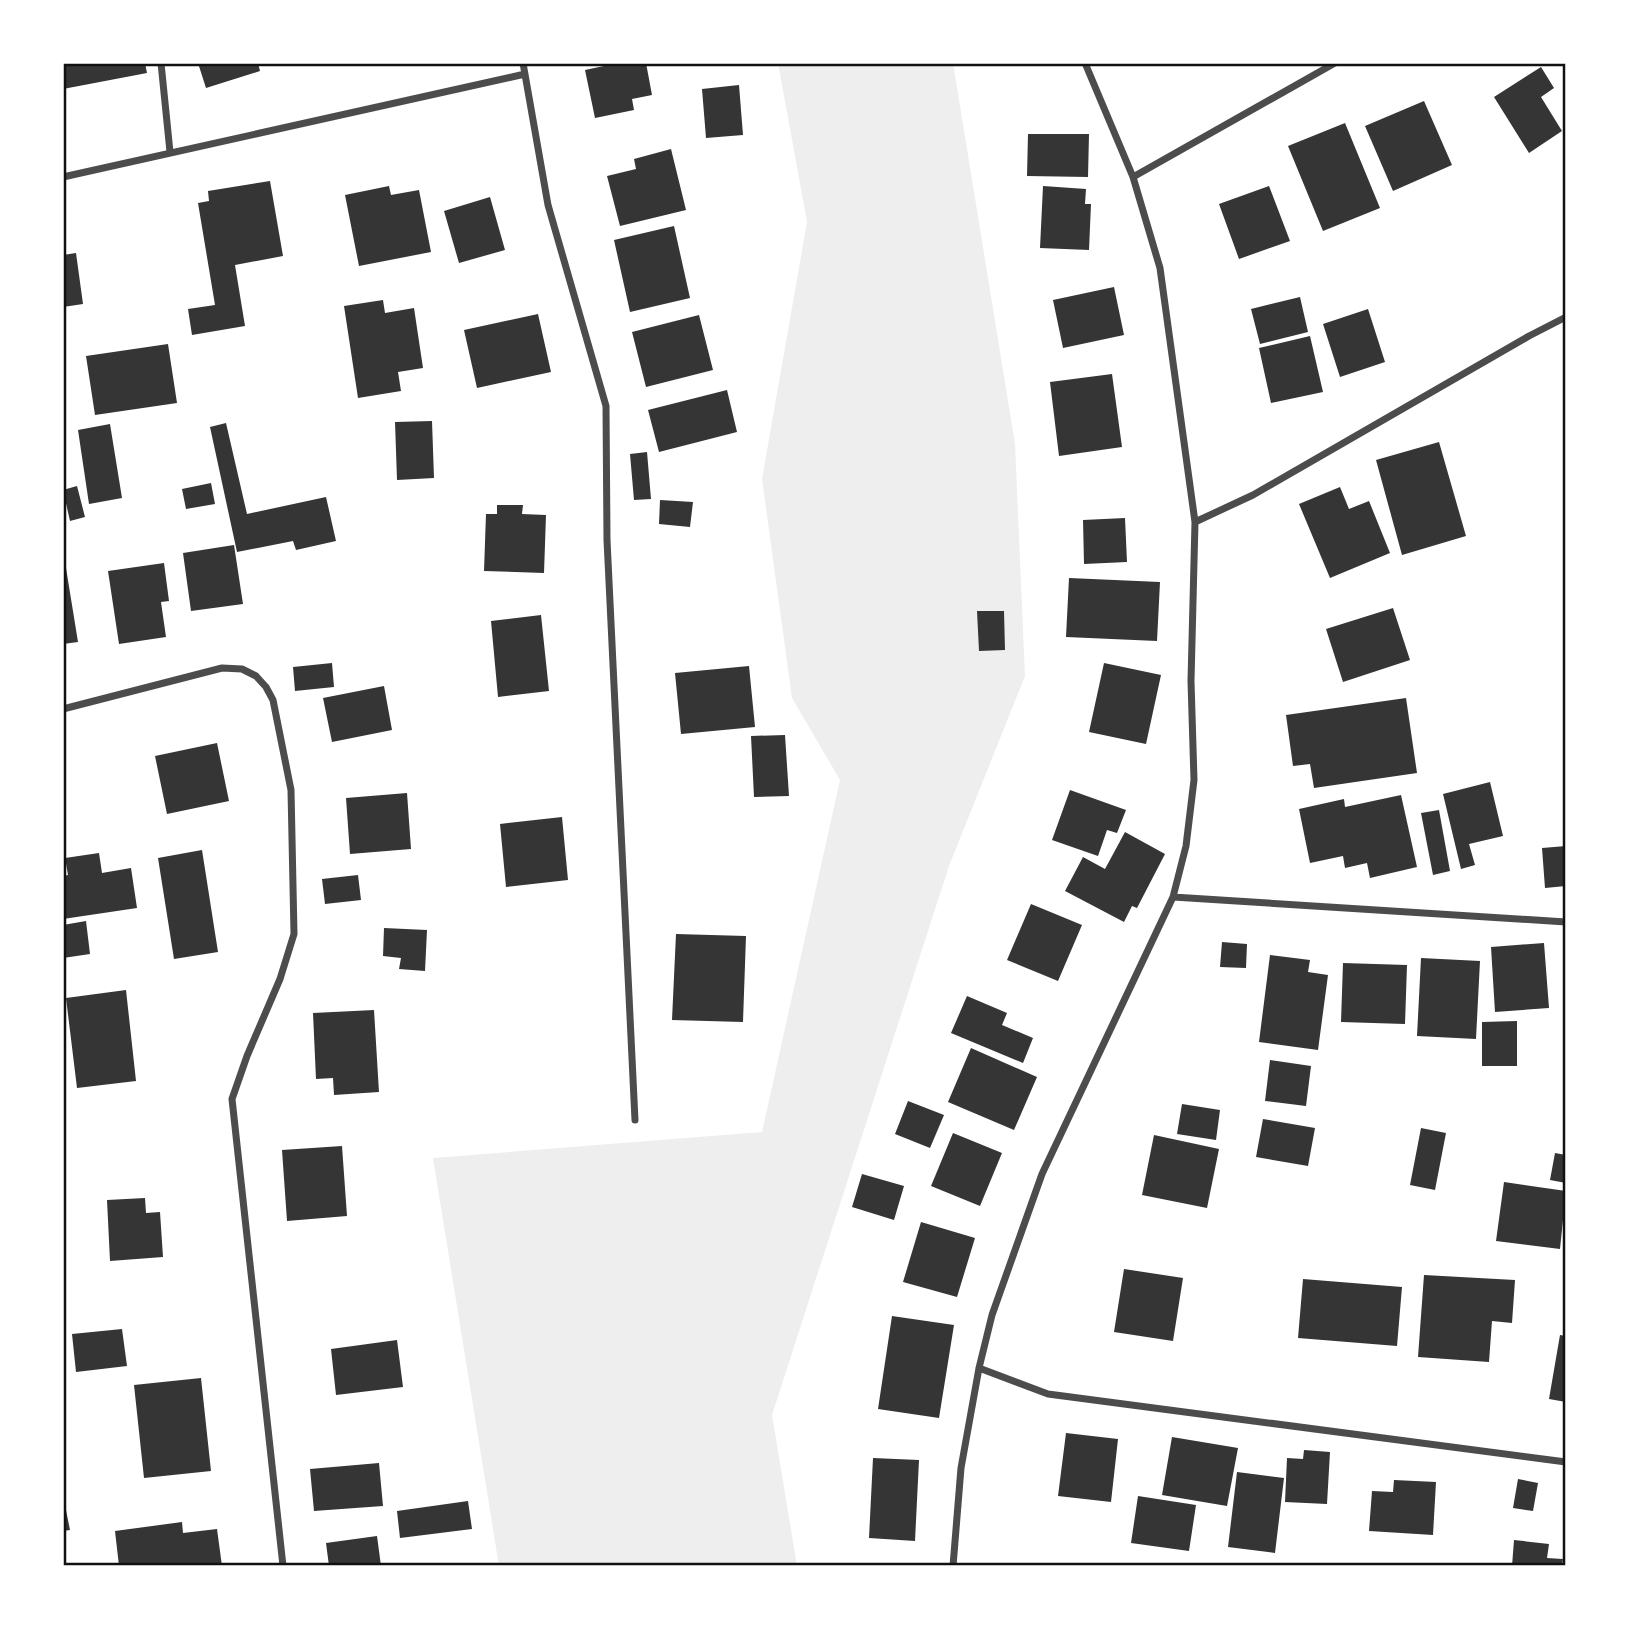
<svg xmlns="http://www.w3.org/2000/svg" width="1629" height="1629" viewBox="0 0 1629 1629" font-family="Mulish,sans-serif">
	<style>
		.green { fill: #eee }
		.building { fill: #353535 }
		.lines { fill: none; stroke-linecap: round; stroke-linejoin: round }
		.minor { stroke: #4c4c4c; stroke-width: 7 }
		.neatline { fill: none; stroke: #111; stroke-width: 2.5 }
	</style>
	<rect width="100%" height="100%" fill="#fff"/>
	<!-- green -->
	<path class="green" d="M 778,63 L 953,63 L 1015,444 L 1025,676 L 949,866 L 772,1415 L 797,1566 L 499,1566 L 433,1158 L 762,1132 L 840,780 L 792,698 L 762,479 L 807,222 Z"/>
	<!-- building -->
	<path class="building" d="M 63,63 L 145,63 L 147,73 L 63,89 Z
		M 198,63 L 258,63 L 260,71 L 206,88 Z
		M 618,63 L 646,63 L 652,95 L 632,99 L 634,110 L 595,118 L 585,70 Z
		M 1541,67 L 1554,88 L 1541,97 L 1562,131 L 1529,153 L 1494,97 Z
		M 739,85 L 743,135 L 706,138 L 702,89 Z
		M 1424,101 L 1452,165 L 1393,191 L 1365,126 Z
		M 1345,123 L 1380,208 L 1323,231 L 1288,146 Z
		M 1028,134 L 1089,134 L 1088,177 L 1027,176 Z
		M 671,149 L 686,210 L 620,226 L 607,176 L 636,169 L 634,159 Z
		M 270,181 L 283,256 L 235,265 L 245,326 L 192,335 L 188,309 L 215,305 L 198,203 L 209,201 L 208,191 Z
		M 389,186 L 391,195 L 419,190 L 431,252 L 359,266 L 345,195 Z
		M 1043,186 L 1086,189 L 1085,204 L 1091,204 L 1089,250 L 1040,248 Z
		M 1269,186 L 1290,241 L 1239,259 L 1219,204 Z
		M 490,197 L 505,250 L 459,263 L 444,211 Z
		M 674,226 L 690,298 L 630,312 L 614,240 Z
		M 76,253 L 83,304 L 63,307 L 63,255 Z
		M 1114,287 L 1124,335 L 1063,348 L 1053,300 Z
		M 1300,297 L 1308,332 L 1260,344 L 1251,309 Z
		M 383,300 L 385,313 L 414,308 L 423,368 L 398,372 L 401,391 L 358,398 L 344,306 Z
		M 1368,309 L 1385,362 L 1340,377 L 1323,324 Z
		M 538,314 L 551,372 L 477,388 L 464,330 Z
		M 699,315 L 713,370 L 646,387 L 632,332 Z
		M 1310,336 L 1323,392 L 1271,403 L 1259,348 Z
		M 168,344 L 177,403 L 95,415 L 86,356 Z
		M 1112,374 L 1122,447 L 1059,456 L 1050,382 Z
		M 727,390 L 737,432 L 659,452 L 648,410 Z
		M 432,421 L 434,478 L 397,480 L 395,422 Z
		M 226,423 L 247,514 L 326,497 L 336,541 L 296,550 L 293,541 L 237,552 L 210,427 Z
		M 110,424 L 122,498 L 89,504 L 78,430 Z
		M 1439,442 L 1466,536 L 1402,555 L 1376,460 Z
		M 647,452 L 651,499 L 634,500 L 630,454 Z
		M 211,483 L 215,504 L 186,509 L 182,489 Z
		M 77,486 L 85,517 L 70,521 L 63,490 Z
		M 1340,487 L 1349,509 L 1369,501 L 1390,553 L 1330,578 L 1299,504 Z
		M 660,500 L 693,502 L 690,527 L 659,524 Z
		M 497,505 L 523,505 L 522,514 L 546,515 L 544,573 L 484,571 L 486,514 L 497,514 Z
		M 1125,518 L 1127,562 L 1084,564 L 1083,520 Z
		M 234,545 L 243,604 L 191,611 L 183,553 Z
		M 164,563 L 169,601 L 161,602 L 166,637 L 119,644 L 108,571 Z
		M 66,568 L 78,642 L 63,644 L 63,569 Z
		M 1069,578 L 1160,582 L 1157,641 L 1066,637 Z
		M 1393,608 L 1410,660 L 1343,682 L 1326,629 Z
		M 977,611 L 1004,611 L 1005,650 L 979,651 Z
		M 541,615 L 549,691 L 498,697 L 491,621 Z
		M 332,663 L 334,687 L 295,691 L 293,667 Z
		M 1104,663 L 1161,675 L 1146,744 L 1089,732 Z
		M 749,666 L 755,727 L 681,734 L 675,673 Z
		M 384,686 L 392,730 L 332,742 L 323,698 Z
		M 1406,698 L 1417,773 L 1314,788 L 1310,764 L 1293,766 L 1286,715 Z
		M 785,735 L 789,796 L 754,797 L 751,736 Z
		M 217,743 L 229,801 L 167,814 L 155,756 Z
		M 1490,782 L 1503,836 L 1469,844 L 1475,865 L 1461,869 L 1443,794 Z
		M 1070,790 L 1126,810 L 1117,833 L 1107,830 L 1098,856 L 1052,840 Z
		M 407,793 L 411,849 L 350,854 L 346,798 Z
		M 1401,795 L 1417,867 L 1370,878 L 1367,863 L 1345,868 L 1343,856 L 1310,863 L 1299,809 L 1344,799 L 1345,807 Z
		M 1439,810 L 1450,871 L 1433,875 L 1421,813 Z
		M 562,817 L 568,880 L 506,887 L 500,824 Z
		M 1125,832 L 1165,854 L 1137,908 L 1132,906 L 1124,922 L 1065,891 L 1083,857 L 1105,869 Z
		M 1566,846 L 1566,886 L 1545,888 L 1542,848 Z
		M 202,850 L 218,952 L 174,959 L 158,858 Z
		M 99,853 L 102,873 L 131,868 L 137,908 L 63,919 L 63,876 L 68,875 L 65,858 Z
		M 358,875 L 361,900 L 325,904 L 322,879 Z
		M 1031,904 L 1082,925 L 1058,981 L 1007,960 Z
		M 86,921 L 90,954 L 63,958 L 63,925 Z
		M 384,928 L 427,930 L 425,971 L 399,969 L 401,958 L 383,956 Z
		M 676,934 L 746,936 L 743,1022 L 672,1020 Z
		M 1222,942 L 1247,944 L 1246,968 L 1220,967 Z
		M 1544,943 L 1549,1008 L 1495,1012 L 1491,947 Z
		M 1270,955 L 1310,960 L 1308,972 L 1328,975 L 1318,1050 L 1259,1042 Z
		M 1421,958 L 1480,961 L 1476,1039 L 1417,1036 Z
		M 1343,963 L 1407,965 L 1405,1024 L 1341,1022 Z
		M 126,990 L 136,1081 L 77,1088 L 66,998 Z
		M 967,996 L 1007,1013 L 1002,1025 L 1033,1038 L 1023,1063 L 951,1033 Z
		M 374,1010 L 379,1092 L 334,1095 L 333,1078 L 316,1079 L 313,1013 Z
		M 1517,1021 L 1517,1066 L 1482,1066 L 1482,1022 Z
		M 971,1048 L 1037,1077 L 1014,1130 L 948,1102 Z
		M 1270,1060 L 1311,1066 L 1306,1106 L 1265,1101 Z
		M 908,1101 L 944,1115 L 930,1148 L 895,1134 Z
		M 1182,1104 L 1220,1110 L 1216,1140 L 1177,1134 Z
		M 1263,1119 L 1315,1128 L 1308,1166 L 1256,1157 Z
		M 1421,1128 L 1446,1133 L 1435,1190 L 1410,1185 Z
		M 953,1133 L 1002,1153 L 980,1206 L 931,1186 Z
		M 1154,1135 L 1219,1149 L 1207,1208 L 1142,1195 Z
		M 342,1146 L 347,1216 L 287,1221 L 282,1150 Z
		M 1555,1153 L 1566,1155 L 1566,1183 L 1550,1180 Z
		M 862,1174 L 904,1186 L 894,1220 L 852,1207 Z
		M 1504,1182 L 1566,1191 L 1560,1249 L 1496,1241 Z
		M 145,1198 L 146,1213 L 160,1212 L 163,1257 L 110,1261 L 107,1200 Z
		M 921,1222 L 975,1238 L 957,1297 L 903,1282 Z
		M 1124,1269 L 1183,1278 L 1173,1341 L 1114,1332 Z
		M 1424,1275 L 1515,1280 L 1512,1323 L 1492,1321 L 1489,1362 L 1418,1357 Z
		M 1303,1279 L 1402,1287 L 1397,1346 L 1298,1338 Z
		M 892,1316 L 954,1325 L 939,1418 L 878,1409 Z
		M 122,1329 L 127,1366 L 76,1372 L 72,1334 Z
		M 1560,1335 L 1566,1336 L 1566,1402 L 1549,1399 Z
		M 397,1340 L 403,1387 L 336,1395 L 331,1349 Z
		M 201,1378 L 211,1471 L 144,1478 L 134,1385 Z
		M 1066,1433 L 1118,1439 L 1111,1502 L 1058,1496 Z
		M 1172,1437 L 1238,1448 L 1227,1506 L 1162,1495 Z
		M 1304,1450 L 1330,1452 L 1327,1504 L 1285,1502 L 1287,1458 L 1303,1459 Z
		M 873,1458 L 919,1460 L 915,1541 L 869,1538 Z
		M 379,1463 L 383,1506 L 314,1511 L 310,1469 Z
		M 1237,1472 L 1284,1478 L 1275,1553 L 1228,1547 Z
		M 1518,1479 L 1538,1483 L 1533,1511 L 1513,1508 Z
		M 1394,1480 L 1436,1482 L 1433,1535 L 1369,1531 L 1372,1491 L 1393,1492 Z
		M 63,1495 L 70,1530 L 63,1531 Z
		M 1138,1496 L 1196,1505 L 1189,1551 L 1131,1543 Z
		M 468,1501 L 472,1529 L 400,1538 L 397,1511 Z
		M 182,1522 L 183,1533 L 217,1529 L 222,1566 L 119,1566 L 115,1531 Z
		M 377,1536 L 381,1566 L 329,1566 L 326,1543 Z
		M 1514,1540 L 1549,1544 L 1547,1558 L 1563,1559 L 1562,1566 L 1512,1566 Z"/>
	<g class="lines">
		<!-- minor -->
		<path class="minor" d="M 161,63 L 170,152
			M 523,63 L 548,205 L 606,406 L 607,540 L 635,1120
			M 63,177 L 525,74
			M 1133,177 L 1335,63
			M 1195,522 L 1253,495 L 1529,336 L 1566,317
			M 63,709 L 222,668 L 242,669 L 256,676 L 266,687 L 273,700 L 291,790 L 294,934 L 280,979 L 247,1056 L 232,1099 L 283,1566
			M 1173,897 L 1566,922
			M 979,1368 L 1048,1394 L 1566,1462
			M 953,1566 L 961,1468 L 979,1368 L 992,1315 L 1042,1174 L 1173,897 L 1186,846 L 1194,780 L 1191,681 L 1195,522 L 1160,268 L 1133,177 L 1085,63"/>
	</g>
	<!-- border -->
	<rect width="1629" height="1629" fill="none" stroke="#ffffff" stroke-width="130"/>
	<rect x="65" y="65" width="1499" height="1499" class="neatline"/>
</svg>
